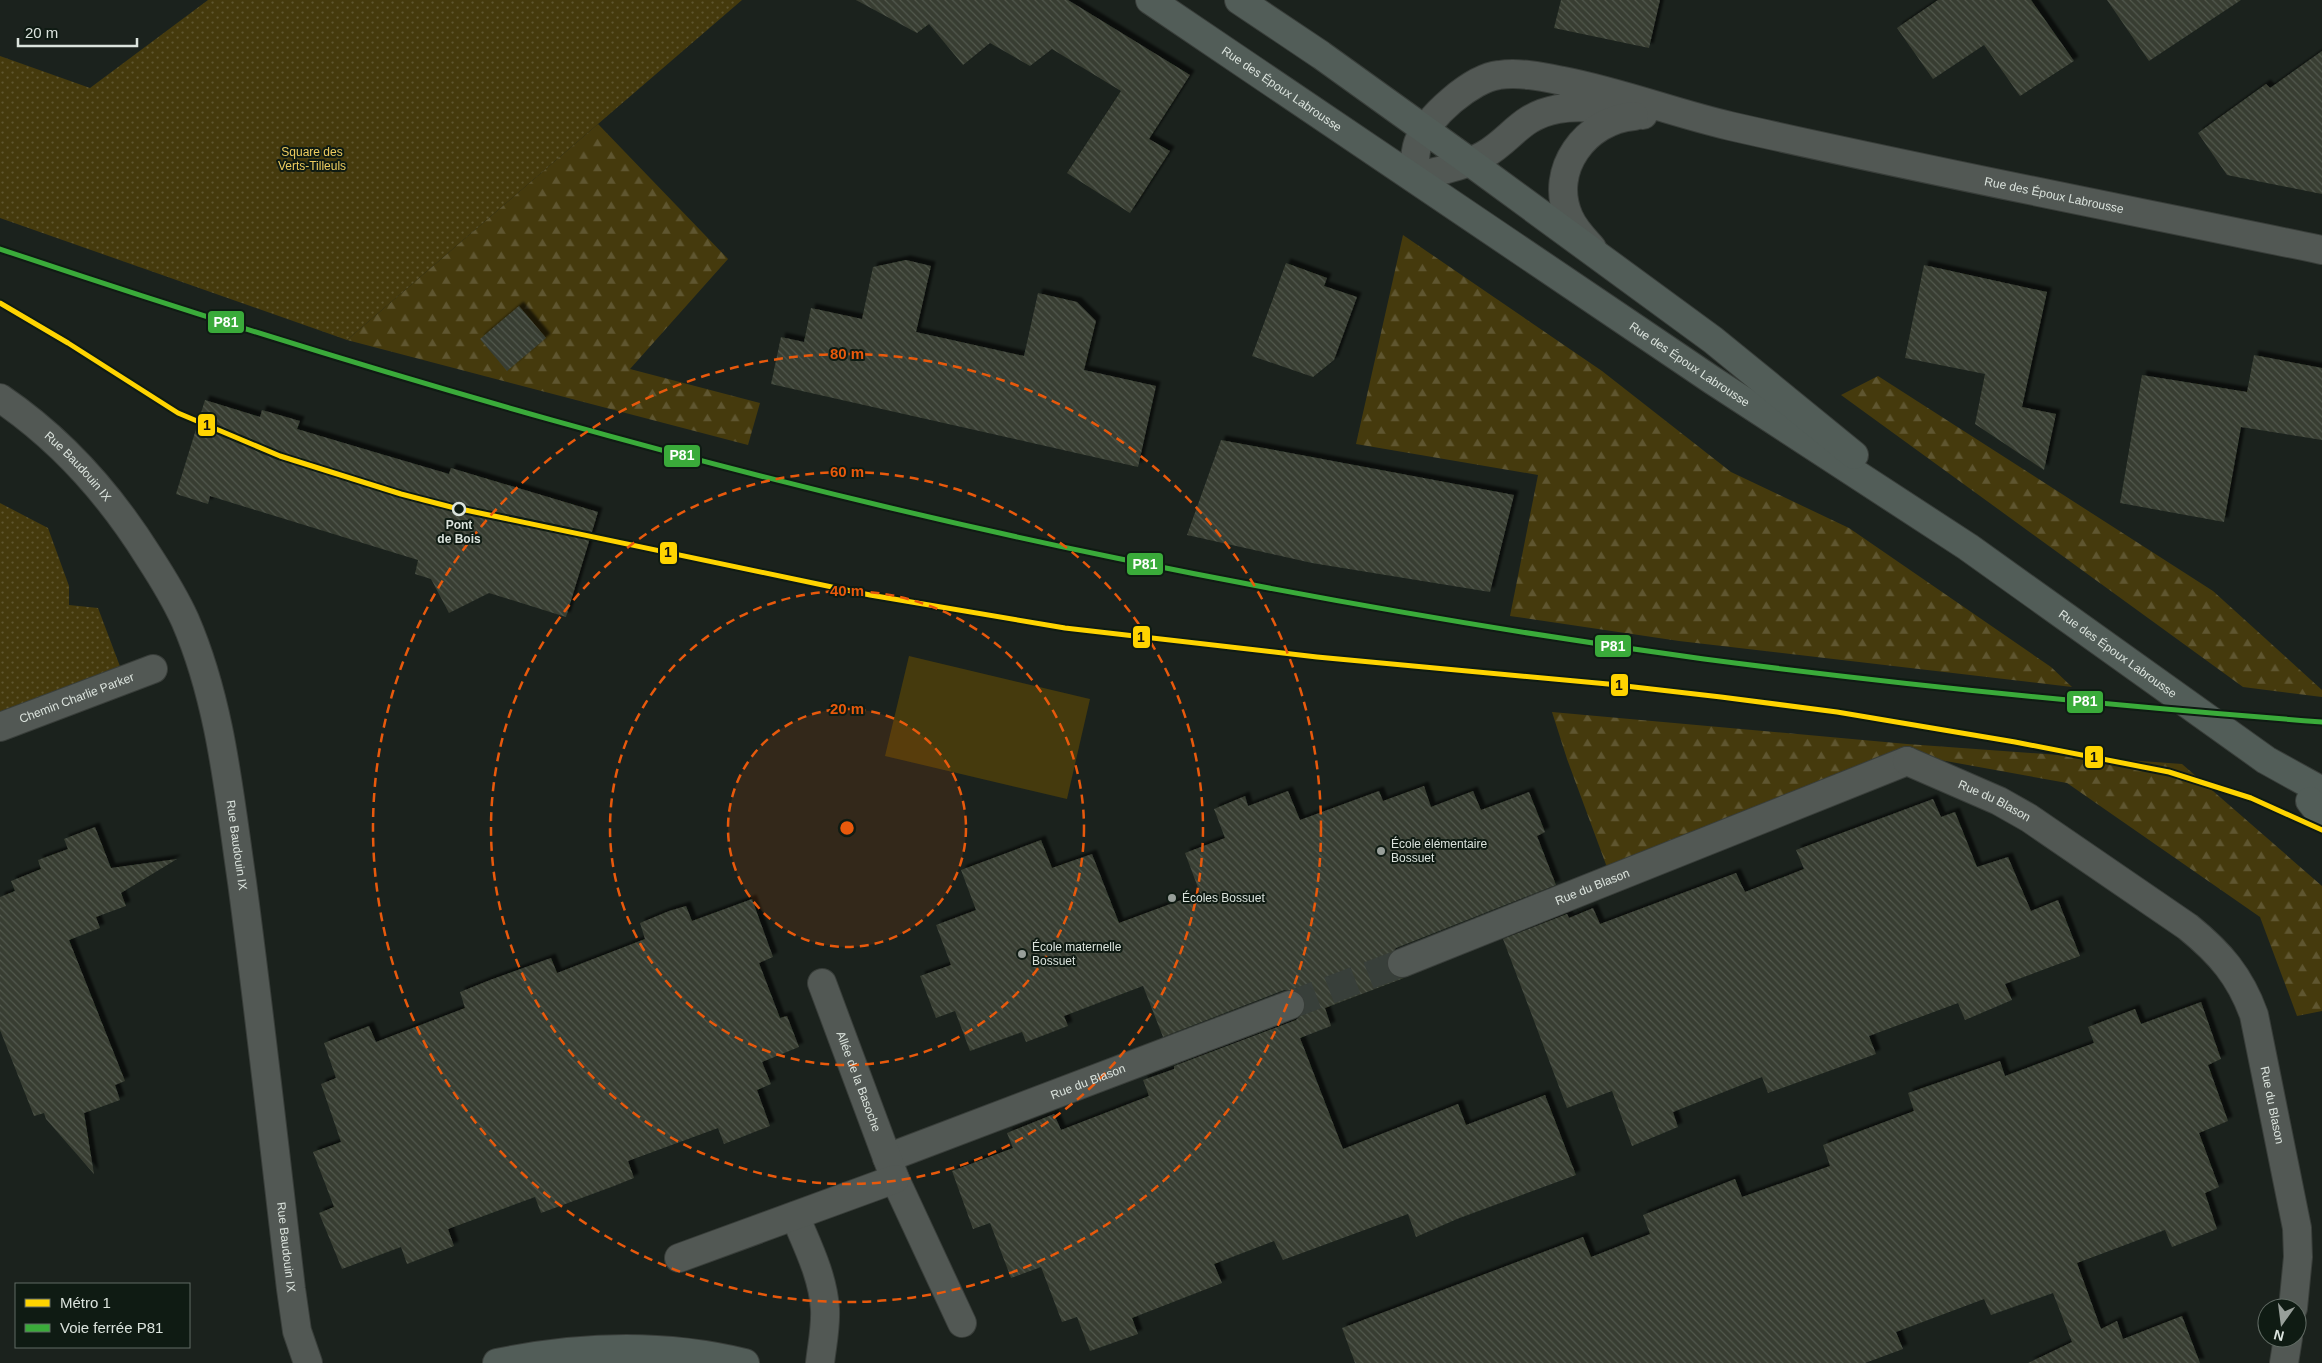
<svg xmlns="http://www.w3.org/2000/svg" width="2322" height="1363" viewBox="0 0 2322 1363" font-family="Arial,sans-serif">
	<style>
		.green { fill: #453a0d }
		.forest { fill: url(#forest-firs) }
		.park { fill: url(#park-dots) }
		.building { fill: url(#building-back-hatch); filter: url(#shadow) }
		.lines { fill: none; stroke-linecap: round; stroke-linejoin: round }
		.pedestrian-tunnel { stroke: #383f3a; stroke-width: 28; stroke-dasharray: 28 14; stroke-linecap: butt }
		.pedestrian-casing { stroke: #393e3a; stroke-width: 30 }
		.minor-casing { stroke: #393e3a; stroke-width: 30 }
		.secondary-casing { stroke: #393e3a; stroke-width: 30 }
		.pedestrian { stroke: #525854; stroke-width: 28 }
		.minor { stroke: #525854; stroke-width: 28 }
		.secondary { stroke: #525d58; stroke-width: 28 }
		.rail-1-casing { stroke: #0f1b13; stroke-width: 9 }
		.rail-1 { stroke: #3aab3a; stroke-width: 5 }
		.metro-1-casing { stroke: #0f1b13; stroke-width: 9 }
		.metro-1 { stroke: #ffd400; stroke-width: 5 }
		.ring { fill: none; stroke: #e8590c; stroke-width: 2.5; stroke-dasharray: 9 6 }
		.stop-dot { fill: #0f1b13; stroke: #dbe3dd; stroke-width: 2.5 }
		.poi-dot { fill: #989f9a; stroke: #0f1b13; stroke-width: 2 }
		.labels { text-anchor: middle; stroke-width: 4; stroke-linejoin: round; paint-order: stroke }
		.street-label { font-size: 12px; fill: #dbe3dd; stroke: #0f1b13 }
		.park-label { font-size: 12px; fill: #eecc5f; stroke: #0f1b13 }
		.stop-label { font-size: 12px; font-weight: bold; fill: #dbe3dd; stroke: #0f1b13 }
		.poi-label { font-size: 12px; fill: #dbe3dd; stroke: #0f1b13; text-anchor: start }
		.centre { fill: #e8590c; stroke: #0f1b13; stroke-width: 2.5 }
		.ring-label { font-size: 15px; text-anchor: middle; font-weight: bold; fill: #e8590c; stroke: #0f1b13; stroke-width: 4; stroke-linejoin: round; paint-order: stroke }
		.line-badge { stroke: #0f1b13; stroke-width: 2 }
		.badge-label { font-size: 14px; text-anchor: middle; font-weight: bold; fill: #fff }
		.pale-badge-label { font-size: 14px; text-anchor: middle; font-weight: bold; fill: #111 }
	</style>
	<defs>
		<pattern id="forest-firs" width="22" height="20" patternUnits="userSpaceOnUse" patternTransform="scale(1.25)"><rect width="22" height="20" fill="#453a0d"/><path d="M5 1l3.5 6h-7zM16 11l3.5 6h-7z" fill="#5f5630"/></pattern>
		<pattern id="park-dots" width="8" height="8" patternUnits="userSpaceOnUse" patternTransform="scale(1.25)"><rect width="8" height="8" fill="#453a0d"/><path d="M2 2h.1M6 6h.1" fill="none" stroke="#5f5630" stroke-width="1.8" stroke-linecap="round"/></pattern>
		<pattern id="building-back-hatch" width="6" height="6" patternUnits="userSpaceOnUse" patternTransform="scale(1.25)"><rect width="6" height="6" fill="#373d31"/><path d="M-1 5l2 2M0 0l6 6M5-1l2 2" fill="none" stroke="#53594e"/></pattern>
		<filter id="shadow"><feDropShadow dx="4.5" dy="-4.5" stdDeviation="1" flood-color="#0009"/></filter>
	</defs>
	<rect width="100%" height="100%" fill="#1b221d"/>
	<!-- green -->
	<path class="green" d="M 909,656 L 1090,699 L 1067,799 L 885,756 Z"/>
	<!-- forest -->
	<path class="forest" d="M 598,124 L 728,259 L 630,369 L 760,403 L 748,445 L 347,340 Z
		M 1403,235 L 1602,371 L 1731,472 L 1849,528 L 2051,667 L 2072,687 L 1679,641 L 1510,616 L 1538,475 L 1356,444 Z
		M 1878,376 L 2213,591 L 2322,690 L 2322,697 L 2243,687 L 1841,395 Z
		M 1552,712 L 1907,744 L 2182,764 L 2322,886 L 2322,1011 L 2297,1016 L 2260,917 L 2067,783 L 1907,754 L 1608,870 L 1567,759 Z"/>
	<!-- park -->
	<path class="park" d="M 208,0 L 742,0 L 347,340 L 0,218 L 0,56 L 90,88 Z
		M 0,503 L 48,528 L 69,586 L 69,605 L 98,608 L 121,669 L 0,715 Z"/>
	<!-- building -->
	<path class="building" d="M 856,0 L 1068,0 L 1190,75 L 1149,139 L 1170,151 L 1130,213 L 1067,173 L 1121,91 L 1052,49 L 1030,66 L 990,43 L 963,65 L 929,24 L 917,33 Z
		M 1561,0 L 1660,0 L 1649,48 L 1554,28 Z
		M 1938,0 L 2031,0 L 2074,61 L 2020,96 L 1984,45 L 1933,79 L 1897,28 Z
		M 2107,0 L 2241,0 L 2149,61 Z
		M 2322,51 L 2322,194 L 2227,175 L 2198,133 L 2266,84 L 2270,88 Z
		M 906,260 L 931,266 L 916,332 L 1024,356 L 1038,293 L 1077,302 L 1096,321 L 1084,370 L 1156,386 L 1138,467 L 771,384 L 781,337 L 804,342 L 811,308 L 862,319 L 873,267 Z
		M 1286,263 L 1327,278 L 1324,286 L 1357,297 L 1334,360 L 1313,377 L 1252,356 Z
		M 1924,265 L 2047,292 L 2022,407 L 2056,414 L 2044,470 L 1975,424 L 1985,374 L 1905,358 Z
		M 519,306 L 546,338 L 507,371 L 480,339 Z
		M 2254,355 L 2322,368 L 2322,440 L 2241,427 L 2224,522 L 2120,503 L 2142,375 L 2247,392 Z
		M 205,400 L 260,417 L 262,410 L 300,421 L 297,429 L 381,454 L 449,474 L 451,468 L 598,512 L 566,617 L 489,593 L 449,613 L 431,579 L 415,574 L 418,560 L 210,496 L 208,504 L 176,494 Z
		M 1221,440 L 1514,495 L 1490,592 L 1312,563 L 1187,535 Z
		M 1424,786 L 1431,807 L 1473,791 L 1481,810 L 1529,792 L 1545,832 L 1537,836 L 1556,885 L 1396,948 L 1387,960 L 1387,968 L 1393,976 L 1404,978 L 1325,1008 L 1331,1026 L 1300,1038 L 1343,1149 L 1458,1104 L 1466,1125 L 1545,1095 L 1576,1175 L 1457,1219 L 1416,1237 L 1408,1214 L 1283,1260 L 1274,1241 L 1214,1264 L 1222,1283 L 1132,1318 L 1138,1334 L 1090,1351 L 1077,1317 L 1062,1322 L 1041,1267 L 1011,1278 L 990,1223 L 973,1229 L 952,1171 L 1013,1148 L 1007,1133 L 1054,1114 L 1061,1130 L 1149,1096 L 1143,1080 L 1174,1069 L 1174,1066 L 1296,1020 L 1302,1014 L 1305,1008 L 1305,1000 L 1299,993 L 1292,990 L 1284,990 L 1163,1037 L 1143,986 L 1064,1016 L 1068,1026 L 1026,1042 L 1022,1032 L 970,1051 L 955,1011 L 936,1018 L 920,976 L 951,965 L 936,925 L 976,910 L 961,870 L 1041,840 L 1052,868 L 1092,854 L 1119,923 L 1200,893 L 1185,853 L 1225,838 L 1214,809 L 1245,796 L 1248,806 L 1288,791 L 1300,820 L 1379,791 L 1383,801 Z
		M 1933,799 L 1941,817 L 1955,812 L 1977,867 L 2008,857 L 2031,911 L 2058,900 L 2080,956 L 2005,984 L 2012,1000 L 1965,1020 L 1958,1003 L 1869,1036 L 1876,1054 L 1768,1093 L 1762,1077 L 1673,1112 L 1678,1127 L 1632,1146 L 1612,1091 L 1567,1108 L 1503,939 L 1567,914 L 1569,918 L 1593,908 L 1600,924 L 1736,873 L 1745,892 L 1804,869 L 1796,850 Z
		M 95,827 L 111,868 L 177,859 L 121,893 L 126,906 L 96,917 L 100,928 L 69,940 L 125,1081 L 115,1085 L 120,1100 L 84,1113 L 94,1174 L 46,1119 L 44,1113 L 34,1116 L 0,1030 L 0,897 L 15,891 L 11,881 L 41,869 L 38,860 L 68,849 L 64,839 Z
		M 752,899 L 773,957 L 759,963 L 780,1018 L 787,1016 L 799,1047 L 762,1062 L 771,1084 L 757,1090 L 770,1126 L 724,1144 L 718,1128 L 628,1161 L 634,1178 L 614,1186 L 541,1213 L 535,1197 L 448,1229 L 454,1246 L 407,1264 L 401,1247 L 342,1269 L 319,1213 L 334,1207 L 313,1152 L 341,1142 L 321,1084 L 336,1078 L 324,1043 L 369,1026 L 376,1042 L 465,1008 L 460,992 L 490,980 L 551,958 L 557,973 L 645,939 L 640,923 L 669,911 L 686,906 L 692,921 Z
		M 2201,1002 L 2221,1059 L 2208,1065 L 2228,1121 L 2199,1133 L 2219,1187 L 2205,1193 L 2217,1229 L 2172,1247 L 2165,1230 L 2077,1263 L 2101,1329 L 2117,1321 L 2123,1339 L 2182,1316 L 2200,1363 L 2028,1363 L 2072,1342 L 2053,1293 L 1991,1315 L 1984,1299 L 1896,1332 L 1903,1349 L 1865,1363 L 1355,1363 L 1342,1328 L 1583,1237 L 1591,1257 L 1650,1234 L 1643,1215 L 1735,1179 L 1742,1197 L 1830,1166 L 1823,1145 L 1914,1111 L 1908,1093 L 2000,1061 L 2005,1076 L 2094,1043 L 2088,1027 L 2135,1009 L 2141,1024 Z"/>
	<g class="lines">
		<!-- pedestrian-tunnel -->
		<path class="pedestrian-tunnel" d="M 1290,1005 L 1402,963"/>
		<!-- pedestrian casing -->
		<g class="pedestrian-casing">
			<g id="pedestrian">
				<path id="s1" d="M 0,727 L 153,669"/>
				<path id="s2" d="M 1402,963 L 1907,761"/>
				<path id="s3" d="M 887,1158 L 1290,1005"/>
			</g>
		</g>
		<!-- minor casing -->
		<g class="minor-casing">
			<g id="minor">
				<path id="s4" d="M 1643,115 C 1616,111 1586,104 1558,109 C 1520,116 1513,138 1484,155 C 1463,167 1438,171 1414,177 C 1415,166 1414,154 1418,143 C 1427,117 1472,78 1499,75 C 1520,72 1543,77 1563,81 C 1620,92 1674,113 1730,126 C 1927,171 2125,209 2322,250"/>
				<path d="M 1592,248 C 1583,238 1574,229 1569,217 C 1548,170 1586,120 1634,116"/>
				<path id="s5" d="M 0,398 C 62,440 109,493 149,557 C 162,577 175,598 185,620 C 221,703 229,794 242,882 C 260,1017 275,1153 291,1289 L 297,1331 L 308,1363"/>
				<path id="s6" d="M 1907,761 L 1999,801 L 2029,818 L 2188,927 C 2220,953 2240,976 2254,1015 L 2297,1228 L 2298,1257 L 2293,1308"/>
				<path id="s7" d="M 822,983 L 895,1179 L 962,1323"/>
				<path d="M 795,1216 C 807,1245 823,1276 825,1309 C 826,1327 822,1345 820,1363"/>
				<path d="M 679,1258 L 895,1179"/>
				<path d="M 2284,1363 L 2288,1338"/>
			</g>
		</g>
		<!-- secondary casing -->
		<g class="secondary-casing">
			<g id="secondary">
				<path id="s8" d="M 1150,0 L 1712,380 L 1968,547 L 2266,760 L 2322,791"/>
				<path d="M 1239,0 L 1321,55 L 1470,162 L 1713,340 L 1854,455"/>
				<path d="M 2310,801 L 2322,816"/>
				<path d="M 497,1363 C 578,1346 664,1343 745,1363"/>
			</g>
		</g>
		<!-- pedestrian -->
		<use href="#pedestrian" class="pedestrian"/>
		<!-- minor -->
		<use href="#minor" class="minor"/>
		<!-- secondary -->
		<use href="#secondary" class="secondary"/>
		<!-- rail-1 casing -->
		<g class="rail-1-casing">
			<path id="rail-1" d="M 0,249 C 366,372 737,480 1116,558 C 1311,598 1507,632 1704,659 C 1910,686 2116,706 2322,722"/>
		</g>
		<!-- rail-1 -->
		<use href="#rail-1" class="rail-1"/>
		<!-- metro-1 casing -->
		<g class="metro-1-casing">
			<path id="metro-1" d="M 0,303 L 68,343 L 178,413 L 280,456 L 401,494 L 451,507 L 870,595 L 1065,628 L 1317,657 L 1608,684 L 1721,697 L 1837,712 L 2015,742 L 2169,772 L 2251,798 L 2322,830"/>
		</g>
		<!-- metro-1 -->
		<use href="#metro-1" class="metro-1"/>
	</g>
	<!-- distance rings -->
	<circle cx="847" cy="828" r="119" fill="#e8590c" fill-opacity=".12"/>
	<g class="ring">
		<circle cx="847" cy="828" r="119"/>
		<circle cx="847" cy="828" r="237"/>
		<circle cx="847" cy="828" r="356"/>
		<circle cx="847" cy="828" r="474"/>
	</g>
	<!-- markers -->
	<circle class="stop-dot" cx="459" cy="509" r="6"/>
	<g class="poi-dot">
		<circle cx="1381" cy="851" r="5"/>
		<circle cx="1172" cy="898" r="5"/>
		<circle cx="1022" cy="954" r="5"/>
	</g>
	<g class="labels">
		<!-- street labels -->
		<g class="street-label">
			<text dy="4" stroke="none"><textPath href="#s8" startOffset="159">Rue des Époux Labrousse</textPath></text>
			<text dy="4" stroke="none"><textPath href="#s4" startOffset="960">Rue des Époux Labrousse</textPath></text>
			<text dy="4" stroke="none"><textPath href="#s8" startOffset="651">Rue des Époux Labrousse</textPath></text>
			<text dy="4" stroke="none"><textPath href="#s5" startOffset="104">Rue Baudouin IX</textPath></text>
			<text dy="4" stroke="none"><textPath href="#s8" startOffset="1168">Rue des Époux Labrousse</textPath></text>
			<text dy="4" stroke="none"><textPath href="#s1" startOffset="82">Chemin Charlie Parker</textPath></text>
			<text dy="4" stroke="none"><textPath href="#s6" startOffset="96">Rue du Blason</textPath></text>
			<text dy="4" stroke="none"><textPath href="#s5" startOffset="524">Rue Baudouin IX</textPath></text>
			<text dy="4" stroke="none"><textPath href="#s2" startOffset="205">Rue du Blason</textPath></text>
			<text dy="4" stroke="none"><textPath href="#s7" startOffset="105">Allée de la Basoche</textPath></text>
			<text dy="4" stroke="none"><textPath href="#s3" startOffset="215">Rue du Blason</textPath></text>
			<text dy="4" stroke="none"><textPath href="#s6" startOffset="531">Rue du Blason</textPath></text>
			<text dy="4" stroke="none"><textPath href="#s5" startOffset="929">Rue Baudouin IX</textPath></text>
		</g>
		<!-- park labels -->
		<g class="park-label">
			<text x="312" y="156">Square des<tspan x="312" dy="14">Verts-Tilleuls</tspan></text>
		</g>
		<!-- stop labels -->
		<g class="stop-label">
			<text x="459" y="529">Pont<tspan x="459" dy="14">de Bois</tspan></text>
		</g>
		<!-- poi labels -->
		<g class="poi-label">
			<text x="1391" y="848">École élémentaire<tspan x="1391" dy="14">Bossuet</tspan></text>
			<text x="1182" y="902">Écoles Bossuet</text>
			<text x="1032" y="951">École maternelle<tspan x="1032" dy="14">Bossuet</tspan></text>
		</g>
	</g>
	<circle cx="847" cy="828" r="8" class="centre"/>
	<g class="ring-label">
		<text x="847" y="359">80 m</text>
		<text x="847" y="477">60 m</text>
		<text x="847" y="596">40 m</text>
		<text x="847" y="714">20 m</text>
	</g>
	<g class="line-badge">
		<rect x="207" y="310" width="38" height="24" rx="5" fill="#3aab3a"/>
		<rect x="197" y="413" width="19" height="24" rx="5" fill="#ffd400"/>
		<rect x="663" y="444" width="38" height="24" rx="5" fill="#3aab3a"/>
		<rect x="659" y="541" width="19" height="24" rx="5" fill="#ffd400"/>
		<rect x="1126" y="552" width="38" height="24" rx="5" fill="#3aab3a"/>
		<rect x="1132" y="625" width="19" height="24" rx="5" fill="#ffd400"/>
		<rect x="1594" y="634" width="38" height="24" rx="5" fill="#3aab3a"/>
		<rect x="1610" y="673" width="19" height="24" rx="5" fill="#ffd400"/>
		<rect x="2066" y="690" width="38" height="24" rx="5" fill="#3aab3a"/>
		<rect x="2084" y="745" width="20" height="24" rx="5" fill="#ffd400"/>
	</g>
	<g class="badge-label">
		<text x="226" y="327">P81</text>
		<text x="682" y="460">P81</text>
		<text x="1145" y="569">P81</text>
		<text x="1613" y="651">P81</text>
		<text x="2085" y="706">P81</text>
	</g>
	<g class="pale-badge-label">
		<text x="207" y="430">1</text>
		<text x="668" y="557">1</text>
		<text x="1141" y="642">1</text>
		<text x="1619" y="690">1</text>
		<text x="2094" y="762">1</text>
	</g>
	<!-- legend -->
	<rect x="15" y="1283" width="175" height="65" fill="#0f1b13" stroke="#616b64"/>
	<rect x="25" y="1299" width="25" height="8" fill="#ffd400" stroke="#616b64"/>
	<text x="60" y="1308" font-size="15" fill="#dbe3dd">Métro 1</text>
	<rect x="25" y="1324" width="25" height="8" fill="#3aab3a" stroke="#616b64"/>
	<text x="60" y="1333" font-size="15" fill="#dbe3dd">Voie ferrée P81</text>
	<!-- north arrow -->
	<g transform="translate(2282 1323) rotate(194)"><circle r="24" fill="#0f1b13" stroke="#616b64"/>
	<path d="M0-4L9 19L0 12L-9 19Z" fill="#989f9a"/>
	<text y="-8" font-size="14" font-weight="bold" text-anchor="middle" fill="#dbe3dd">N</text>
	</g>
	<!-- scale -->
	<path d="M18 38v8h119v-8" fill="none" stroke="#dbe3dd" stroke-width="2.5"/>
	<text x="25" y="38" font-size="15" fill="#dbe3dd" stroke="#0f1b13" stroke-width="4" paint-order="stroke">20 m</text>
</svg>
